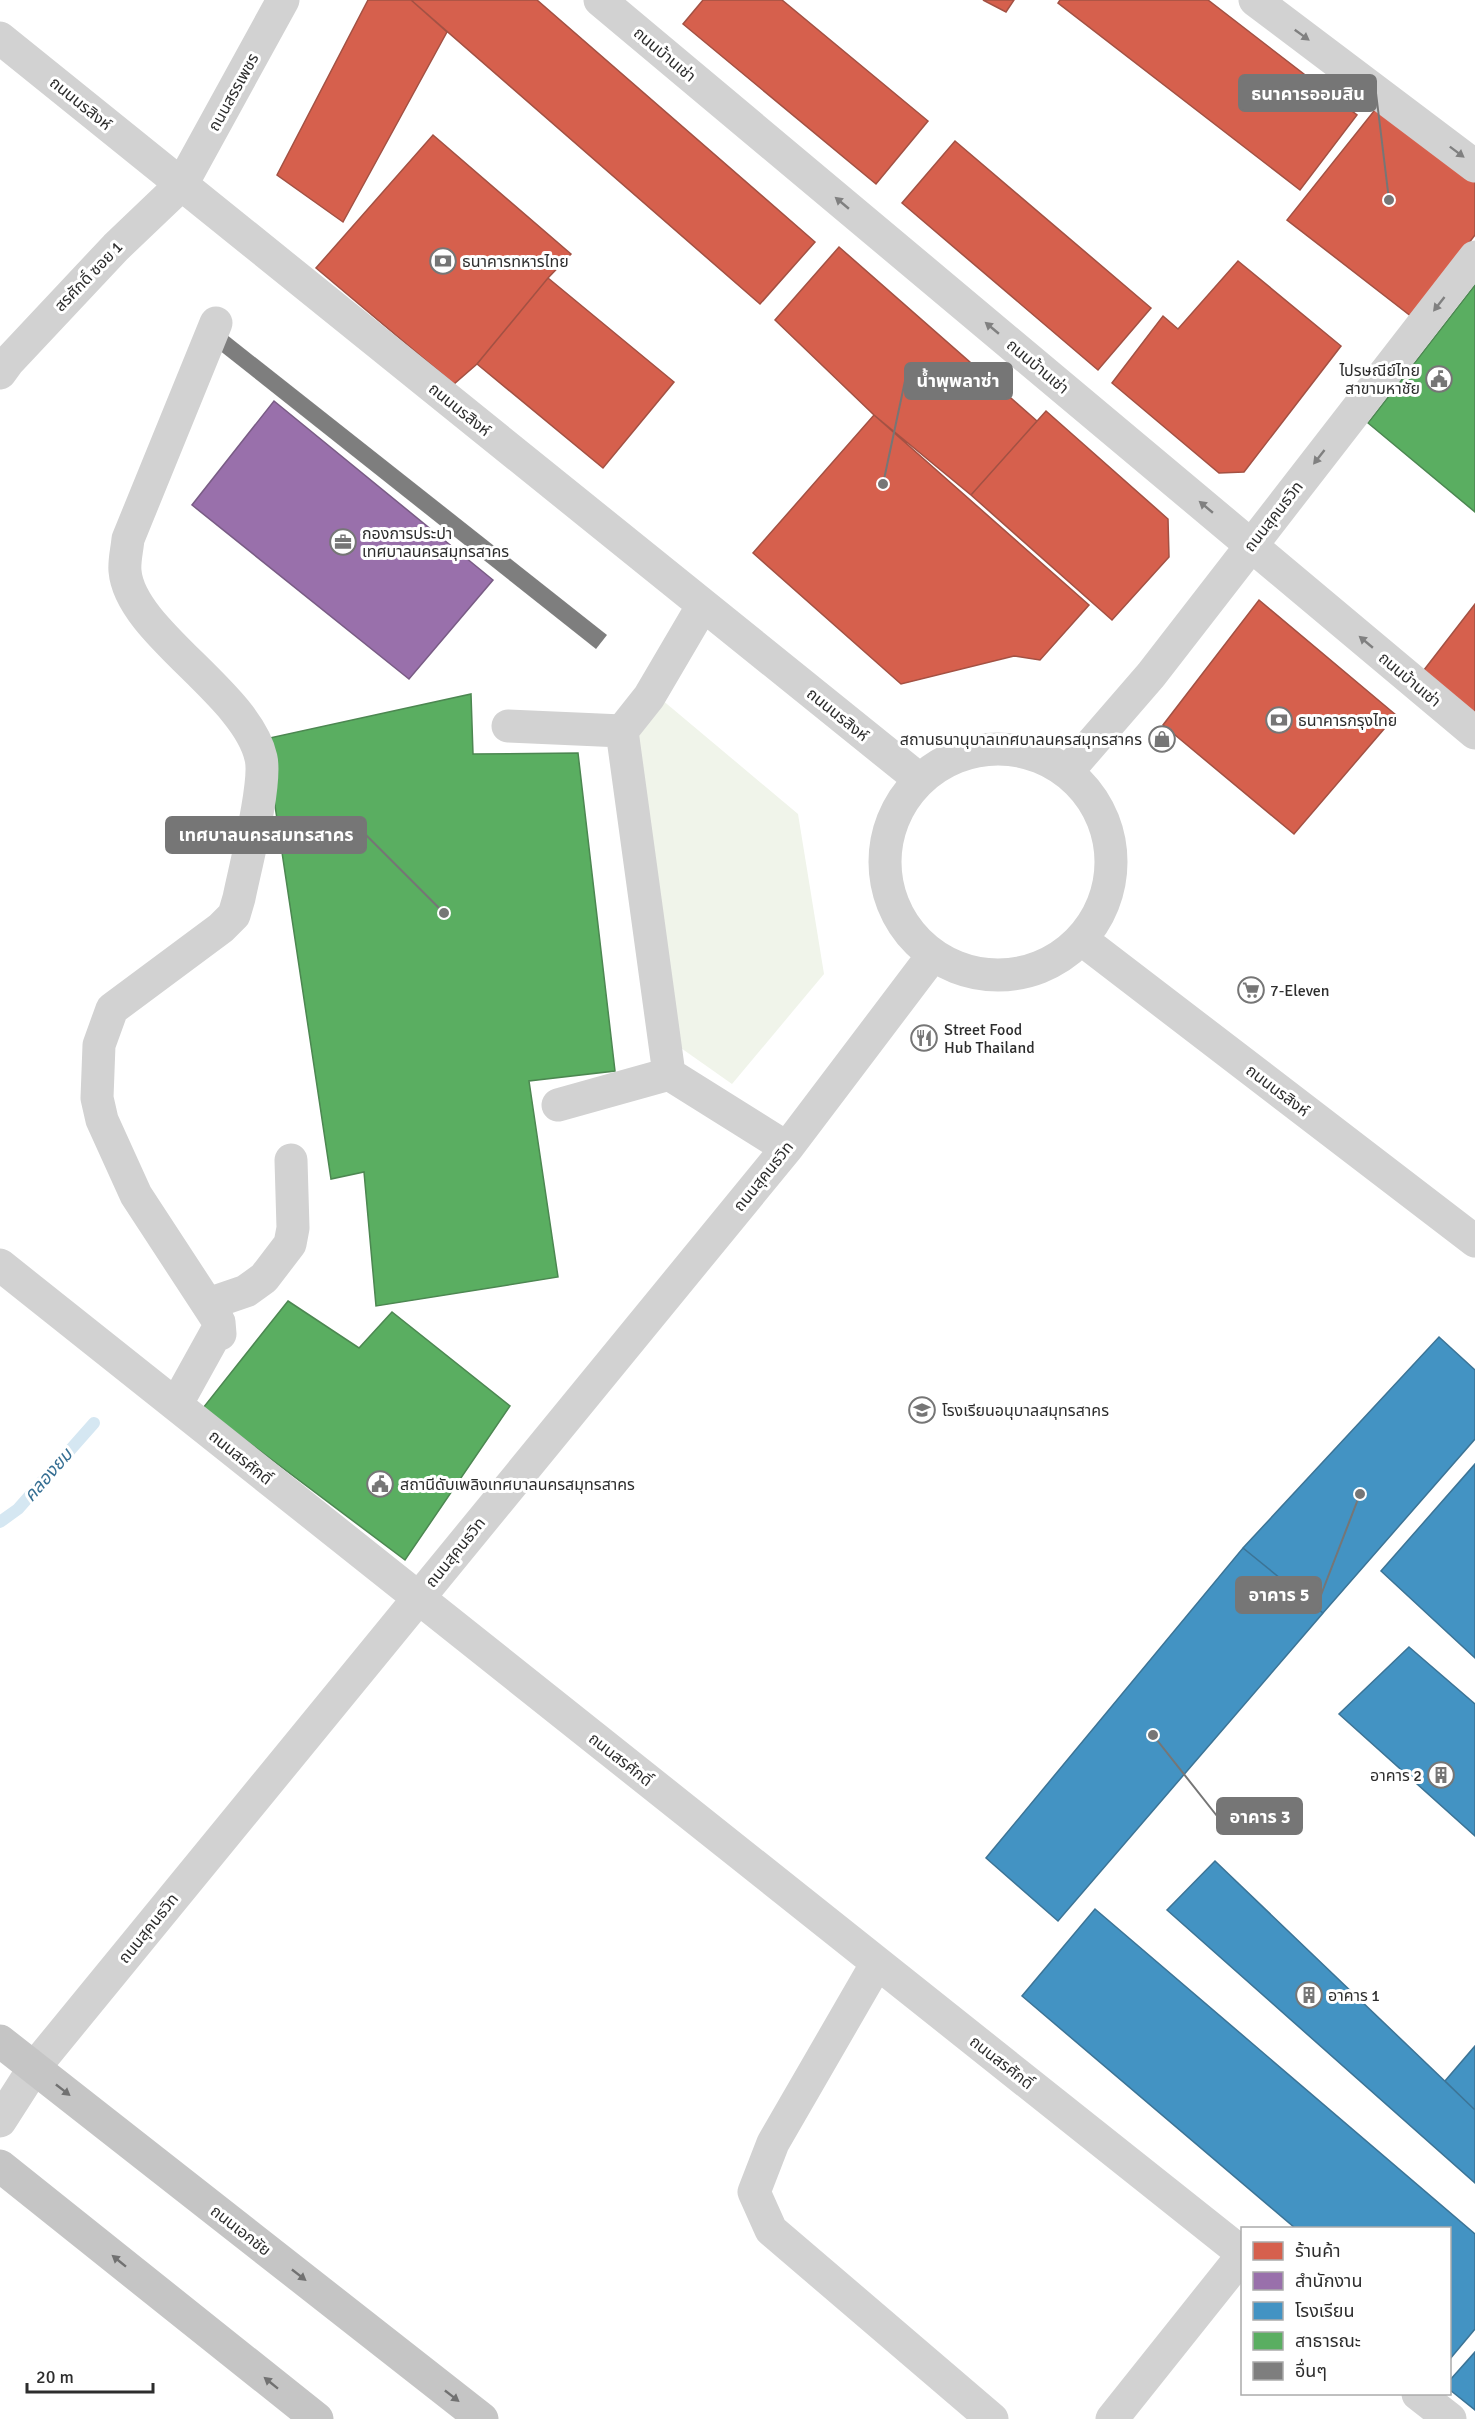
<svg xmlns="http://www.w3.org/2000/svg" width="1475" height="2419" viewBox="0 0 1475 2419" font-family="Signika,'Noto Sans Thai',sans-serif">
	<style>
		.green { fill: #f0f4ea }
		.shops { fill: #d6604d; stroke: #a35143; stroke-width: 1.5 }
		.offices { fill: #9970ab; stroke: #795c85; stroke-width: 1.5 }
		.schools { fill: #4393c3; stroke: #3c7496; stroke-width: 1.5 }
		.public { fill: #5aae61; stroke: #4c8751; stroke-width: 1.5 }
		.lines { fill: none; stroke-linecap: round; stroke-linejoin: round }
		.stream { stroke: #d5e7f2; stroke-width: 12 }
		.building { fill: #7e7e7e }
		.minor { stroke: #d2d2d2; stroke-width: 33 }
		.major { stroke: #c5c5c5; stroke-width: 33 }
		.oneway { fill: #808080 }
		.oneway2 { fill: #717171 }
		.labels { text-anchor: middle; stroke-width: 6; stroke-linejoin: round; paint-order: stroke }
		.street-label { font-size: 16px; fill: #2d2d2d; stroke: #fff }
		.poi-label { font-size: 16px; fill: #2d2d2d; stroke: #fff; text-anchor: start }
		.water-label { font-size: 18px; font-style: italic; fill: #366f93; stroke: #fff }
		.leader { fill: none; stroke: #767676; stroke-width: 2 }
		.callout-dot { fill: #767676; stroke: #fff; stroke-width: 2 }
		.callout { fill: #767676; stroke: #767676; stroke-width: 2 }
		.callout-label { font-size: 18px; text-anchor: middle; font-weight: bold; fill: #fff }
	</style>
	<rect width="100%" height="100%" fill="#fff"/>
	<!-- green -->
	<path class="green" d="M 661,699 L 798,814 L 824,974 L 732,1084 L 671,1041 L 629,738 Z"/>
	<!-- shops -->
	<path class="shops" d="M 368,0 L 411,0 L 447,32 L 343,222 L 277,175 Z
		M 411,0 L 537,0 L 815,242 L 760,304 Z
		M 703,0 L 782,0 L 928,121 L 876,184 L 683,24 Z
		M 983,0 L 1014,0 L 1006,12 Z
		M 1060,0 L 1208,0 L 1357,115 L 1300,190 L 1058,3 Z
		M 1378,106 L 1475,181 L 1475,235 L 1412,317 L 1287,220 Z
		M 433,135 L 571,254 L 548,278 L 477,364 L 454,384 L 316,268 Z
		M 955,141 L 1151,308 L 1098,370 L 902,203 Z
		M 839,247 L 1037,421 L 971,495 L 874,415 L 775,320 Z
		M 1238,261 L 1341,346 L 1244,472 L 1219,473 L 1112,383 L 1163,316 L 1178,329 Z
		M 548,278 L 674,382 L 603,468 L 477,364 Z
		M 1046,411 L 1168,519 L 1169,557 L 1112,620 L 971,495 Z
		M 874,415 L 1089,605 L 1040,660 L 1014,656 L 901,684 L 753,553 Z
		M 1259,600 L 1396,715 L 1294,834 L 1163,725 Z
		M 1475,604 L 1475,714 L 1424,670 Z"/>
	<!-- offices -->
	<path class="offices" d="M 274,401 L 493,580 L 409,679 L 192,505 Z"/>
	<!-- schools -->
	<path class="schools" d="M 1439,1337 L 1475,1370 L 1475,1439 L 1323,1613 L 1243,1548 Z
		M 1475,1464 L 1475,1658 L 1381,1571 Z
		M 1243,1548 L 1323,1613 L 1058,1921 L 986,1858 Z
		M 1409,1647 L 1475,1704 L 1475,1836 L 1339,1714 Z
		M 1215,1861 L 1475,2110 L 1475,2183 L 1167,1910 Z
		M 1095,1909 L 1475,2234 L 1475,2329 L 1450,2359 L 1450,2228 L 1295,2228 L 1022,1996 Z
		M 1475,2046 L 1475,2110 L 1445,2081 Z
		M 1475,2352 L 1475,2410 L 1450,2390 L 1450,2380 Z"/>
	<!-- public -->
	<path class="public" d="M 1475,285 L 1475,512 L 1368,423 Z
		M 471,694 L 473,754 L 578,753 L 615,1071 L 529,1081 L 558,1277 L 376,1306 L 364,1172 L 331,1179 L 265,739 Z
		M 288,1301 L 359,1348 L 392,1312 L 510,1406 L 405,1560 L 203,1408 Z"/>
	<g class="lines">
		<!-- stream -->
		<path class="stream" d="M 0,1522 L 18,1509 L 94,1423"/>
	</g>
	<!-- building -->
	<path class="building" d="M 227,335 L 607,635 L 596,649 L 219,350 Z"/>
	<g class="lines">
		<!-- minor -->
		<path class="minor" d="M 600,0 L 1475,733
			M 1255,0 L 1475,166
			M 0,38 L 919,779
			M 0,373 L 8,362 L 116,247 L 182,184 L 283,0
			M 508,726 L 622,731 L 669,1074 L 558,1105
			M 622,731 L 649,697 L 703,605
			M885 862a113 113 0 1 1 226 0a113 113 0 1 1-226 0Z
			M 1067,772 L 1151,675 L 1475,257
			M 1081,939 L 1475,1241
			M 669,1074 L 787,1148
			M 0,1265 L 1242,2253
			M 208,1304 L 246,1291 L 264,1278 L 290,1244 L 293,1228 L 291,1160
			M 176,1405 L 217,1331 L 220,1334 L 219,1322 L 136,1195 L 102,1120 L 97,1098 L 99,1045 L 112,1009 L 221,928 L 234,915 L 239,898 C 245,868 267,784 261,758 C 247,693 130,632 125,571 C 124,561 127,550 128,539 L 216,323
			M 877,1963 L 773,2143 L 754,2192 L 771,2230 L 992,2419
			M 0,2121 L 34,2068 L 787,1148 L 933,955
			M 1418,2394 L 1450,2419
			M 1112,2419 L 1242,2256"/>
		<!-- major -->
		<path class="major" d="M 0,2041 L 482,2419
			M 0,2166 L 317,2419"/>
	</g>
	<!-- one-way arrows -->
	<defs><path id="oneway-solid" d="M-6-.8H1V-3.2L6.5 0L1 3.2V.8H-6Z" transform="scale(1.5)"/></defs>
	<g class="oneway">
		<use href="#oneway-solid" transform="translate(1302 35) rotate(36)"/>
		<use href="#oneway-solid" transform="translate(1457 152) rotate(37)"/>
		<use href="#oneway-solid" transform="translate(842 203) rotate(-140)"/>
		<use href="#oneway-solid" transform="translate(1439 304) rotate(128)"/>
		<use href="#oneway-solid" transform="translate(992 328) rotate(-140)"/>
		<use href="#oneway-solid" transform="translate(1319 457) rotate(128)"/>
		<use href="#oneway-solid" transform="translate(1206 507) rotate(-140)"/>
		<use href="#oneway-solid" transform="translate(1366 642) rotate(-140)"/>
	</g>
	<g class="oneway2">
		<use href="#oneway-solid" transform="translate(63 2090) rotate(38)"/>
		<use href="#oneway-solid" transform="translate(119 2261) rotate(-141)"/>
		<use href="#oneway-solid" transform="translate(299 2275) rotate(38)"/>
		<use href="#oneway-solid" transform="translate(271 2383) rotate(-141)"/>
		<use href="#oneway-solid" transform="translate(452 2396) rotate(38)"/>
	</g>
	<!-- icons -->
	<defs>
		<g id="bank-ring" transform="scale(1.35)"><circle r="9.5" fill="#fff" stroke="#767676" stroke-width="1.5"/><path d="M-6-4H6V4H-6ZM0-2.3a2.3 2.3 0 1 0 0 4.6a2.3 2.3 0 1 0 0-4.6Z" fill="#767676"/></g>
		<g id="civic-ring" transform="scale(1.35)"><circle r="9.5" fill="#fff" stroke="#767676" stroke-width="1.5"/><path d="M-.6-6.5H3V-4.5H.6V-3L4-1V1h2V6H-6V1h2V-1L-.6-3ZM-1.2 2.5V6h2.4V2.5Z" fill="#767676"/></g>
		<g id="office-ring" transform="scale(1.35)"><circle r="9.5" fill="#fff" stroke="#767676" stroke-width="1.5"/><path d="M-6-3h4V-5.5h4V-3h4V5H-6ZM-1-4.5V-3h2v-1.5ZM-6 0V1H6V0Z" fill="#767676"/></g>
		<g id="shop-ring" transform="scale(1.35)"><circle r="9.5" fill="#fff" stroke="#767676" stroke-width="1.5"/><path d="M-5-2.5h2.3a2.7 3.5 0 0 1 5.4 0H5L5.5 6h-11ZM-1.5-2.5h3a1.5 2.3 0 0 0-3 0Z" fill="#767676"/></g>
		<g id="supermarket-ring" transform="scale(1.35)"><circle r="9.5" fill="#fff" stroke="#767676" stroke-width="1.5"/><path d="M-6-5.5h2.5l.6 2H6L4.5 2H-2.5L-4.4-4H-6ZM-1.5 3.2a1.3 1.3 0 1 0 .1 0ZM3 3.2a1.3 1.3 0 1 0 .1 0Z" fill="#767676"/></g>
		<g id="restaurant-ring" transform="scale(1.35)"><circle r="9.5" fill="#fff" stroke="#767676" stroke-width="1.5"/><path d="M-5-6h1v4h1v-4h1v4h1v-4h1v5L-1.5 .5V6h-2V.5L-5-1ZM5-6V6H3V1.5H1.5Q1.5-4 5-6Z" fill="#767676"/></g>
		<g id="school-ring" transform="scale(1.35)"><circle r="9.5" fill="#fff" stroke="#767676" stroke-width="1.5"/><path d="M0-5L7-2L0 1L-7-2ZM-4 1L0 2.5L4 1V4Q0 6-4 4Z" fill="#767676"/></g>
		<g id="building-ring" transform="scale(1.35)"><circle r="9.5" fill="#fff" stroke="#767676" stroke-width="1.5"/><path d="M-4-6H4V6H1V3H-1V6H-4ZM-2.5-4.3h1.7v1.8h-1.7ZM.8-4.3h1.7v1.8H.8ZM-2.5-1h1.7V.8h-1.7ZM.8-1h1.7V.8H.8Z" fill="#767676"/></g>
	</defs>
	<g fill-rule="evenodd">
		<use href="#bank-ring" x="443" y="261"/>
		<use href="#civic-ring" x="1439" y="379"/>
		<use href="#office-ring" x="343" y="542"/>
		<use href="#bank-ring" x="1279" y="720"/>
		<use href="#shop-ring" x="1162" y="739"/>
		<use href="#supermarket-ring" x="1251" y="990"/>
		<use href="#restaurant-ring" x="924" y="1038"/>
		<use href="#school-ring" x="922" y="1410"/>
		<use href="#civic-ring" x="380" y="1484"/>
		<use href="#building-ring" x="1441" y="1775"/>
		<use href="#building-ring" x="1309" y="1995"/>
	</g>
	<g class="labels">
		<!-- street labels -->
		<g class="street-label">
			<text transform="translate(665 54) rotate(40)" y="6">ถนนบ้านเช่า</text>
			<text transform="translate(233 92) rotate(-61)" y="6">ถนนสรรเพชร</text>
			<text transform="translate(81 103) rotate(39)" y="6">ถนนนรสิงห์</text>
			<text transform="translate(88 276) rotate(-46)" y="6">สรศักดิ์ ซอย 1</text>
			<text transform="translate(1038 366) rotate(40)" y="6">ถนนบ้านเช่า</text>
			<text transform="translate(460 409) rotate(39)" y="6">ถนนนรสิงห์</text>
			<text transform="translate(1273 516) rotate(-52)" y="6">ถนนสุคนธวิท</text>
			<text transform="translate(1410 679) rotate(40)" y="6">ถนนบ้านเช่า</text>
			<text transform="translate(838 714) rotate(39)" y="6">ถนนนรสิงห์</text>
			<text transform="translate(1278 1090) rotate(37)" y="6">ถนนนรสิงห์</text>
			<text transform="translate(763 1176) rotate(-51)" y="6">ถนนสุคนธวิท</text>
			<text transform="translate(241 1457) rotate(39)" y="6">ถนนสรศักดิ์</text>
			<text transform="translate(455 1552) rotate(-51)" y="6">ถนนสุคนธวิท</text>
			<text transform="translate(621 1759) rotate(38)" y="6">ถนนสรศักดิ์</text>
			<text transform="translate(148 1928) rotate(-51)" y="6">ถนนสุคนธวิท</text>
			<text transform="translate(1002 2062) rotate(38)" y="6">ถนนสรศักดิ์</text>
			<text transform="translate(241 2230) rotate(38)" y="6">ถนนเอกชัย</text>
		</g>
		<!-- poi labels -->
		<g class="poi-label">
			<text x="462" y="267">ธนาคารทหารไทย</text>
			<text x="1420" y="376" text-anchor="end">ไปรษณีย์ไทย<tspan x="1420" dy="18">สาขามหาชัย</tspan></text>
			<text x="362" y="539">กองการประปา<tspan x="362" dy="18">เทศบาลนครสมุทรสาคร</tspan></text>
			<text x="1298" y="726">ธนาคารกรุงไทย</text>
			<text x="1142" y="745" text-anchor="end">สถานธนานุบาลเทศบาลนครสมุทรสาคร</text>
			<text x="1270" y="996">7-Eleven</text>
			<text x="944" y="1035">Street Food<tspan x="944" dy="18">Hub Thailand</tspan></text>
			<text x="942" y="1416">โรงเรียนอนุบาลสมุทรสาคร</text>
			<text x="400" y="1490">สถานีดับเพลิงเทศบาลนครสมุทรสาคร</text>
			<text x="1422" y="1781" text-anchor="end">อาคาร 2</text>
			<text x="1328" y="2001">อาคาร 1</text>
		</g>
		<!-- water labels -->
		<g class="water-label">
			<text transform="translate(48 1475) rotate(-49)" y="6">คลองยม</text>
		</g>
	</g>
	<!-- callouts -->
	<path class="leader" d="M1389 200L1376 93M883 484L905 381M444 913L366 835M1360 1494L1321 1595M1153 1735L1217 1816"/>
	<g class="callout-dot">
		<circle cx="1389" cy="200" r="6"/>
		<circle cx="883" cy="484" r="6"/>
		<circle cx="444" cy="913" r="6"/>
		<circle cx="1360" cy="1494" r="6"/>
		<circle cx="1153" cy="1735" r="6"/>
	</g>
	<g class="callout">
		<rect x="1239" y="75" width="137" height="36" rx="6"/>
		<rect x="905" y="363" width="107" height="36" rx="6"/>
		<rect x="166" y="817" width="200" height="36" rx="6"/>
		<rect x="1236" y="1577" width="85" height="36" rx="6"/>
		<rect x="1217" y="1798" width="85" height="36" rx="6"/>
	</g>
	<g class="callout-label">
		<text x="1308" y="100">ธนาคารออมสิน</text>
		<text x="958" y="387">น้ำพุพลาซ่า</text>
		<text x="266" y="841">เทศบาลนครสมทรสาคร</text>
		<text x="1279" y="1601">อาคาร 5</text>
		<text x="1260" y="1823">อาคาร 3</text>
	</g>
	<!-- legend -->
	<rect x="1241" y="2227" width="210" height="168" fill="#ffffff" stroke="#ababab" stroke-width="1.5"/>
	<rect x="1253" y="2242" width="30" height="18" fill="#d6604d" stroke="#ababab" stroke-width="1.5"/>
	<text x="1295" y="2257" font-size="18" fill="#2d2d2d">ร้านค้า</text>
	<rect x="1253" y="2272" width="30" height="18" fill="#9970ab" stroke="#ababab" stroke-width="1.5"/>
	<text x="1295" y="2287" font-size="18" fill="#2d2d2d">สำนักงาน</text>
	<rect x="1253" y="2302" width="30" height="18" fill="#4393c3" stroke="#ababab" stroke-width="1.5"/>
	<text x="1295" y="2317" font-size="18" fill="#2d2d2d">โรงเรียน</text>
	<rect x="1253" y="2332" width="30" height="18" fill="#5aae61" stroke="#ababab" stroke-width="1.5"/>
	<text x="1295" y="2347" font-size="18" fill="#2d2d2d">สาธารณะ</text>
	<rect x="1253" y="2362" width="30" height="18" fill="#7e7e7e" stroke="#ababab" stroke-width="1.5"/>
	<text x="1295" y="2377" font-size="18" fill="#2d2d2d">อื่นๆ</text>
	<!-- scale -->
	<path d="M27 2383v9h126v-9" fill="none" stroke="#2d2d2d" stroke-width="3"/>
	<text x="36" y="2383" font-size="18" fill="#2d2d2d" stroke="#ffffff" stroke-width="4.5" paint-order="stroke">20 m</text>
</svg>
